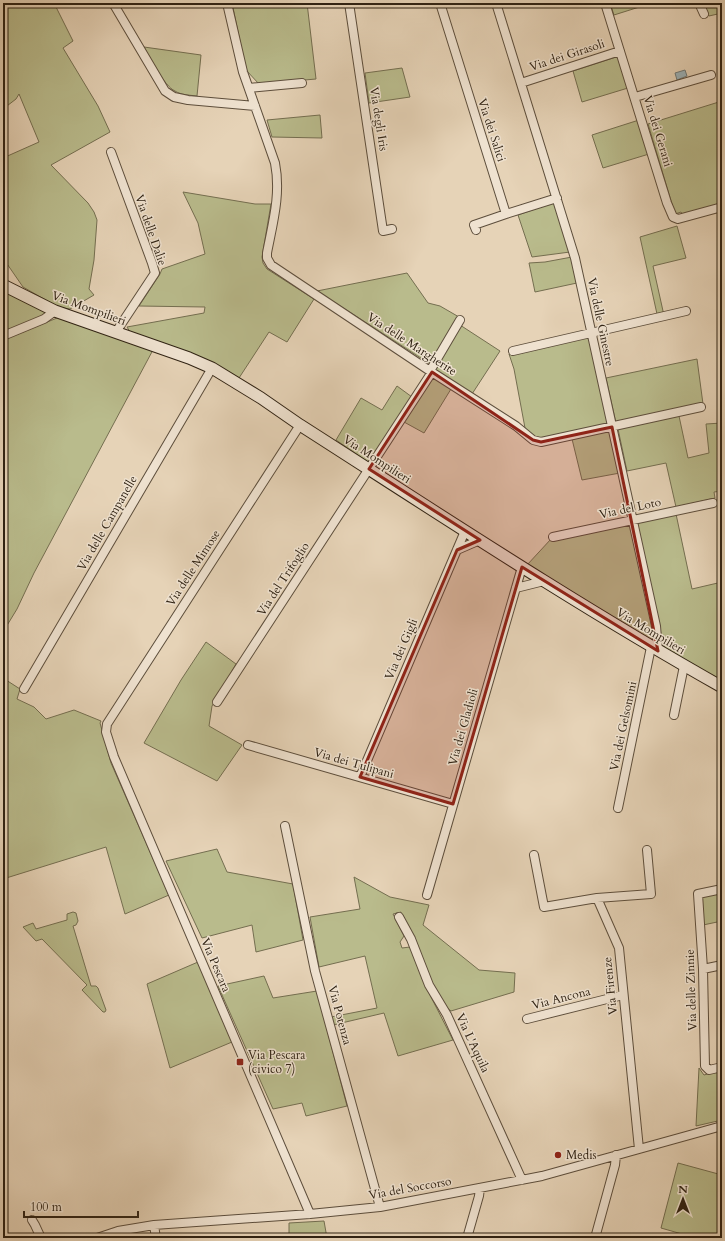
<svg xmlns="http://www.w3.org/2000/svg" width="725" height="1241" viewBox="0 0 725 1241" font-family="Cardo,serif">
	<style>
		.green { fill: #b9bb8c; stroke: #746e50 }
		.water { fill: #9cb4bb; stroke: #707a78 }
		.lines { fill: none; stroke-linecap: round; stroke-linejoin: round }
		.street-casing { stroke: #5d4e3c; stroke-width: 10 }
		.secondary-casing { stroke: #2f2213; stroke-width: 13 }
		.street { stroke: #efe2d0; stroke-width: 8 }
		.secondary { stroke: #efe2d0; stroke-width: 11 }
		.marked { fill: #8f2418; fill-opacity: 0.2; stroke: #8f2418; stroke-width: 3; stroke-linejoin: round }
		.poi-dot { fill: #8f2418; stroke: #efe2d0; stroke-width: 1.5 }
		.labels { text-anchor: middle; stroke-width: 3; stroke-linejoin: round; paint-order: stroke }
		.street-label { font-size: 12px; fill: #2f2213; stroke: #efe2d0 }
		.poi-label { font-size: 12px; fill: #2f2213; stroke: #efe2d0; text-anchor: start }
	</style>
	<rect width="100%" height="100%" fill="#e6d3b7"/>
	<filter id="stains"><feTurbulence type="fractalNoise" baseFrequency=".005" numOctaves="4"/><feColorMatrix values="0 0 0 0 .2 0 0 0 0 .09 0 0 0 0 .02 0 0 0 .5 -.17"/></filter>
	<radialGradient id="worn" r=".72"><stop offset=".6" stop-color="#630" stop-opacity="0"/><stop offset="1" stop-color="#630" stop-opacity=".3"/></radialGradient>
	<!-- green -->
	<path class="green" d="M 3,3 L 54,3 L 73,41 L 63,48 L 98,106 L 110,132 L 51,165 L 88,203 L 94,212 L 97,220 L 94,260 L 89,289 L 94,295 L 70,309 L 58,307 L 23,287 L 3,258 L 3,158 L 39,142 L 19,94 L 16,99 L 3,109 Z
		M 232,3 L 307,3 L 316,79 L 259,84 L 246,70 Z
		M 610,3 L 652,3 L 614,15 Z
		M 704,3 L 722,3 L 722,13 L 709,16 Z
		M 144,47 L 201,55 L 197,96 C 189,95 181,95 175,91 C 164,86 150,58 144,47 Z
		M 619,56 L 628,88 L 582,102 L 573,71 Z
		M 402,68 L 410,97 L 369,103 L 365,73 Z
		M 722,101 L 722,205 L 683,215 L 681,212 L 675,214 L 648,124 Z
		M 320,115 L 322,138 L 272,137 L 267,120 Z
		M 639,120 L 649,154 L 603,168 L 592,135 Z
		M 183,192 L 255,204 L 271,204 L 262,257 L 263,263 L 267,269 L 314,299 L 287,342 L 269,332 L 239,378 L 212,362 L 130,332 L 127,327 L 204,313 L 205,307 L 139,306 L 160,274 L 162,269 L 205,254 L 198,223 Z
		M 555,202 L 570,252 L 532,257 L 518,215 Z
		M 677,226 L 686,258 L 653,266 L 663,311 L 663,313 L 657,314 L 640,237 Z
		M 572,257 L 577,283 L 535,292 L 529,263 L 545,262 Z
		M 407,273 L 428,303 L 440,306 L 459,317 L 430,364 L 317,291 Z
		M 3,291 L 47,313 L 43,317 L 3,332 Z
		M 62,316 L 154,348 L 34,573 L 17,609 L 3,632 L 3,340 Z
		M 460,325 L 500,351 L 472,394 L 434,370 Z
		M 590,336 L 609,424 L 540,439 L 531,436 L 525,428 L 514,369 L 509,354 Z
		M 697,359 L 703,404 L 616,423 L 606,378 Z
		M 433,377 L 451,389 L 424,433 L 404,422 Z
		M 397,386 L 412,397 L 368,462 L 336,440 L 361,398 L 382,410 Z
		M 679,416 L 688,458 L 709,453 L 706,424 L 722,423 L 722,491 L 714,492 L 715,498 L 676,507 L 666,463 L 627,471 L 618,429 Z
		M 610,430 L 620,473 L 582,480 L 572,439 Z
		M 676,514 L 692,589 L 722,582 L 722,682 L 665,648 L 663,643 L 638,526 L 638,523 Z
		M 631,524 L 654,629 L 654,635 L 651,641 L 527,565 L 551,539 Z
		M 206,642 L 236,664 L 212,706 L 209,726 L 242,745 L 217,781 L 144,743 L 181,680 Z
		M 3,678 L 20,689 L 17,699 L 34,707 L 46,719 L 74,710 L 101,721 L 100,723 L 111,763 L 169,895 L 125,914 L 106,847 L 3,879 Z
		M 217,849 L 227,872 L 293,884 L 303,940 L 256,952 L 252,925 L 202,938 L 166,861 Z
		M 354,877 L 390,897 L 429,905 L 423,925 L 479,970 L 515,973 L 514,992 L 451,1011 C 433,1000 413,933 401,912 L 393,914 L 404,936 L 400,942 L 402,948 L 410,947 L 431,997 L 453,1040 L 398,1056 L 384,1013 L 333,1025 L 331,1017 L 377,1008 L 365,956 L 319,967 L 310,917 L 360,909 Z
		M 722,893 L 722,921 L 703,925 L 701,900 L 703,897 Z
		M 73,912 L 76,913 L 78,921 L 76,925 L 73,926 L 91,986 L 96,986 L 98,988 L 106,1010 L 105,1012 L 103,1012 L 82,990 L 87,985 L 42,939 L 36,941 L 23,927 L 33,923 L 36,929 L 67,920 L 67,914 Z
		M 198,962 L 232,1042 L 170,1068 L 147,984 Z
		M 264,976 L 273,998 L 317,991 L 347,1106 L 306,1116 L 302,1103 L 273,1109 L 218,986 Z
		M 699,1068 L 704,1075 L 722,1070 L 722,1120 L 696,1126 Z
		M 678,1163 L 722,1175 L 722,1222 L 718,1238 L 696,1238 L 661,1228 Z
		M 324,1221 L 327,1238 L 289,1238 L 289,1223 Z"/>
	<!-- water -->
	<path class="water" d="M 685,70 L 687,76 L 677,80 L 675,73 Z"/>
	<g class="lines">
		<!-- street casing -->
		<g class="street-casing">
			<path id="street" d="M 113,3 L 165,91 L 174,97 L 188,100 L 255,106
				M 227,3 L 243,72 L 275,163 C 281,194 273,222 267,253 L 267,258 L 271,265 L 430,371 L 516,426 L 533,440 L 541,442 L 701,407
				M 349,3 L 383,231 L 392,229
				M 440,3 L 506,214 L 557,198
				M 496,3 L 575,258 L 656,626 L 658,651
				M 605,3 L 667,203 L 673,217 L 678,219 L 722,207
				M 699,3 L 704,14
				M 521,83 L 620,51
				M 249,88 L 302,83
				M 635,97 L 711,75
				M 111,152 L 152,263 L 155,273 L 116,332
				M 476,230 L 474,225 L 506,214
				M 3,336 L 44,319 L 55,311
				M 513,351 L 686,311
				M 430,371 L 460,320
				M 300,425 L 107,724 L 106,732 L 114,757 L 310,1214
				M 553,537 L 713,503
				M 457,550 L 480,540
				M 516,588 L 544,581
				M 24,689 L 212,368
				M 217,702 L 432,372
				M 674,715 L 684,666
				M 248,745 L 453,804
				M 360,777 L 465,531
				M 618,808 L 651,647
				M 285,826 L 315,971 L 380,1207
				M 534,855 L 544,907 L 597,898
				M 722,889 L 698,894 L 703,969 L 705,1066 L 709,1070 L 722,1067
				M 427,895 L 522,567
				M 399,917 L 411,939 L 429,985 L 447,1015 L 522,1180
				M 703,969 L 722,965
				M 527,1019 L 623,995
				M 639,1149 L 619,948 L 597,898 L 651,894 L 647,850
				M 32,1220 L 35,1225 L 41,1238
				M 154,1225 L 156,1238
				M 97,1238 L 118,1231 L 154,1225 L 310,1214 L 380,1207 L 542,1176 L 722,1126
				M 467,1238 L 479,1196 L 480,1188
				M 595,1238 L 615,1165 L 616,1155"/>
		</g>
		<!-- secondary casing -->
		<g class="secondary-casing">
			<path id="secondary" d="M 3,285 L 55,311 L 189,358 L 212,368 L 261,398 L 300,425 C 439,514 578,606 722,687"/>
		</g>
		<!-- street -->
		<use href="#street" class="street"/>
		<!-- secondary -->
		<use href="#secondary" class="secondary"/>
	</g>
	<!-- marked area -->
	<path class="marked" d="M 432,372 L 533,440 L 541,442 L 612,427 L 658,651 L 522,567 L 453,804 L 360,777 L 457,550 L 480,540 L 369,469 Z"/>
	<!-- markers -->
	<g class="poi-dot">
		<rect x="236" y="1058" width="8" height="8" rx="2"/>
		<circle cx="558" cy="1155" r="4"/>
	</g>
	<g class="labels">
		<!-- street labels -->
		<g class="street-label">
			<text transform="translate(567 55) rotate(-18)" y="4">Via dei Girasoli</text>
			<text transform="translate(379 119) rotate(81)" y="4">Via degli Iris</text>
			<text transform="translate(492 130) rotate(72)" y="4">Via dei Salici</text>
			<text transform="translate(658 131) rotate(73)" y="4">Via dei Gerani</text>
			<text transform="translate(151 230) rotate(71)" y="4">Via delle Dalie</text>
			<text transform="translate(89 308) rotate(20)" y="4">Via Mompilieri</text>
			<text transform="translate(601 322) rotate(78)" y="4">Via delle Ginestre</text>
			<text transform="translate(412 344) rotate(33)" y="4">Via delle Margherite</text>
			<text transform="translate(377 459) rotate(33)" y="4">Via Mompilieri</text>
			<text transform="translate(630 508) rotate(-12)" y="4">Via del Loto</text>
			<text transform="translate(107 523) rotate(-60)" y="4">Via delle Campanelle</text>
			<text transform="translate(193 568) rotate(-57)" y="4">Via delle Mimose</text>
			<text transform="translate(283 579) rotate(-57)" y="4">Via del Trifoglio</text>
			<text transform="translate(651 631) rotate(31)" y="4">Via Mompilieri</text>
			<text transform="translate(401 649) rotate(-67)" y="4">Via dei Gigli</text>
			<text transform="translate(623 726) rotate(-78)" y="4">Via dei Gelsomini</text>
			<text transform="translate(463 727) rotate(-74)" y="4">Via dei Gladioli</text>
			<text transform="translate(354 763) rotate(16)" y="4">Via dei Tulipani</text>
			<text transform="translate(216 965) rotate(67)" y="4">Via Pescara</text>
			<text transform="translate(610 986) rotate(-96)" y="4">Via Firenze</text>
			<text transform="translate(691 990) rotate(-92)" y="4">Via delle Zinnie</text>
			<text transform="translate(561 998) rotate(-14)" y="4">Via Ancona</text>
			<text transform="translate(340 1015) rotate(75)" y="4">Via Potenza</text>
			<text transform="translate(473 1043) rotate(65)" y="4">Via L'Aquila</text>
			<text transform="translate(410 1188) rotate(-10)" y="4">Via del Soccorso</text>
		</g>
		<!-- poi labels -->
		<g class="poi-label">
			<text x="248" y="1059">Via Pescara<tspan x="248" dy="14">(civico 7)</tspan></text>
			<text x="566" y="1159">Medis</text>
		</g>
	</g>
	<!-- margin -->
	<rect width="725" height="1241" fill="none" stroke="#e6d3b7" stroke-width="16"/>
	<rect x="4" y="4" width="717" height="1233" fill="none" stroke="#2f2213" stroke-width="2"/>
	<rect x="8" y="8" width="709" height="1225" fill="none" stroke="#2f2213"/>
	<!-- north arrow -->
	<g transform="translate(683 1199)" stroke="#efe2d0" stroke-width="3" paint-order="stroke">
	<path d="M0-3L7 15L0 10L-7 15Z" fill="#2f2213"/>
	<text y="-6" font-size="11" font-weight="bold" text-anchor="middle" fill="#2f2213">N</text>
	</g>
	<!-- scale -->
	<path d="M24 1211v6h114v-6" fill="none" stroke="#2f2213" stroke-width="2"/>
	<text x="30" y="1211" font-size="12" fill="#2f2213" stroke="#efe2d0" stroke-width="3" paint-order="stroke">100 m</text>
	<rect width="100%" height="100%" filter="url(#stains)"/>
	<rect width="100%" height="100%" fill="url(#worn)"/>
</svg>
